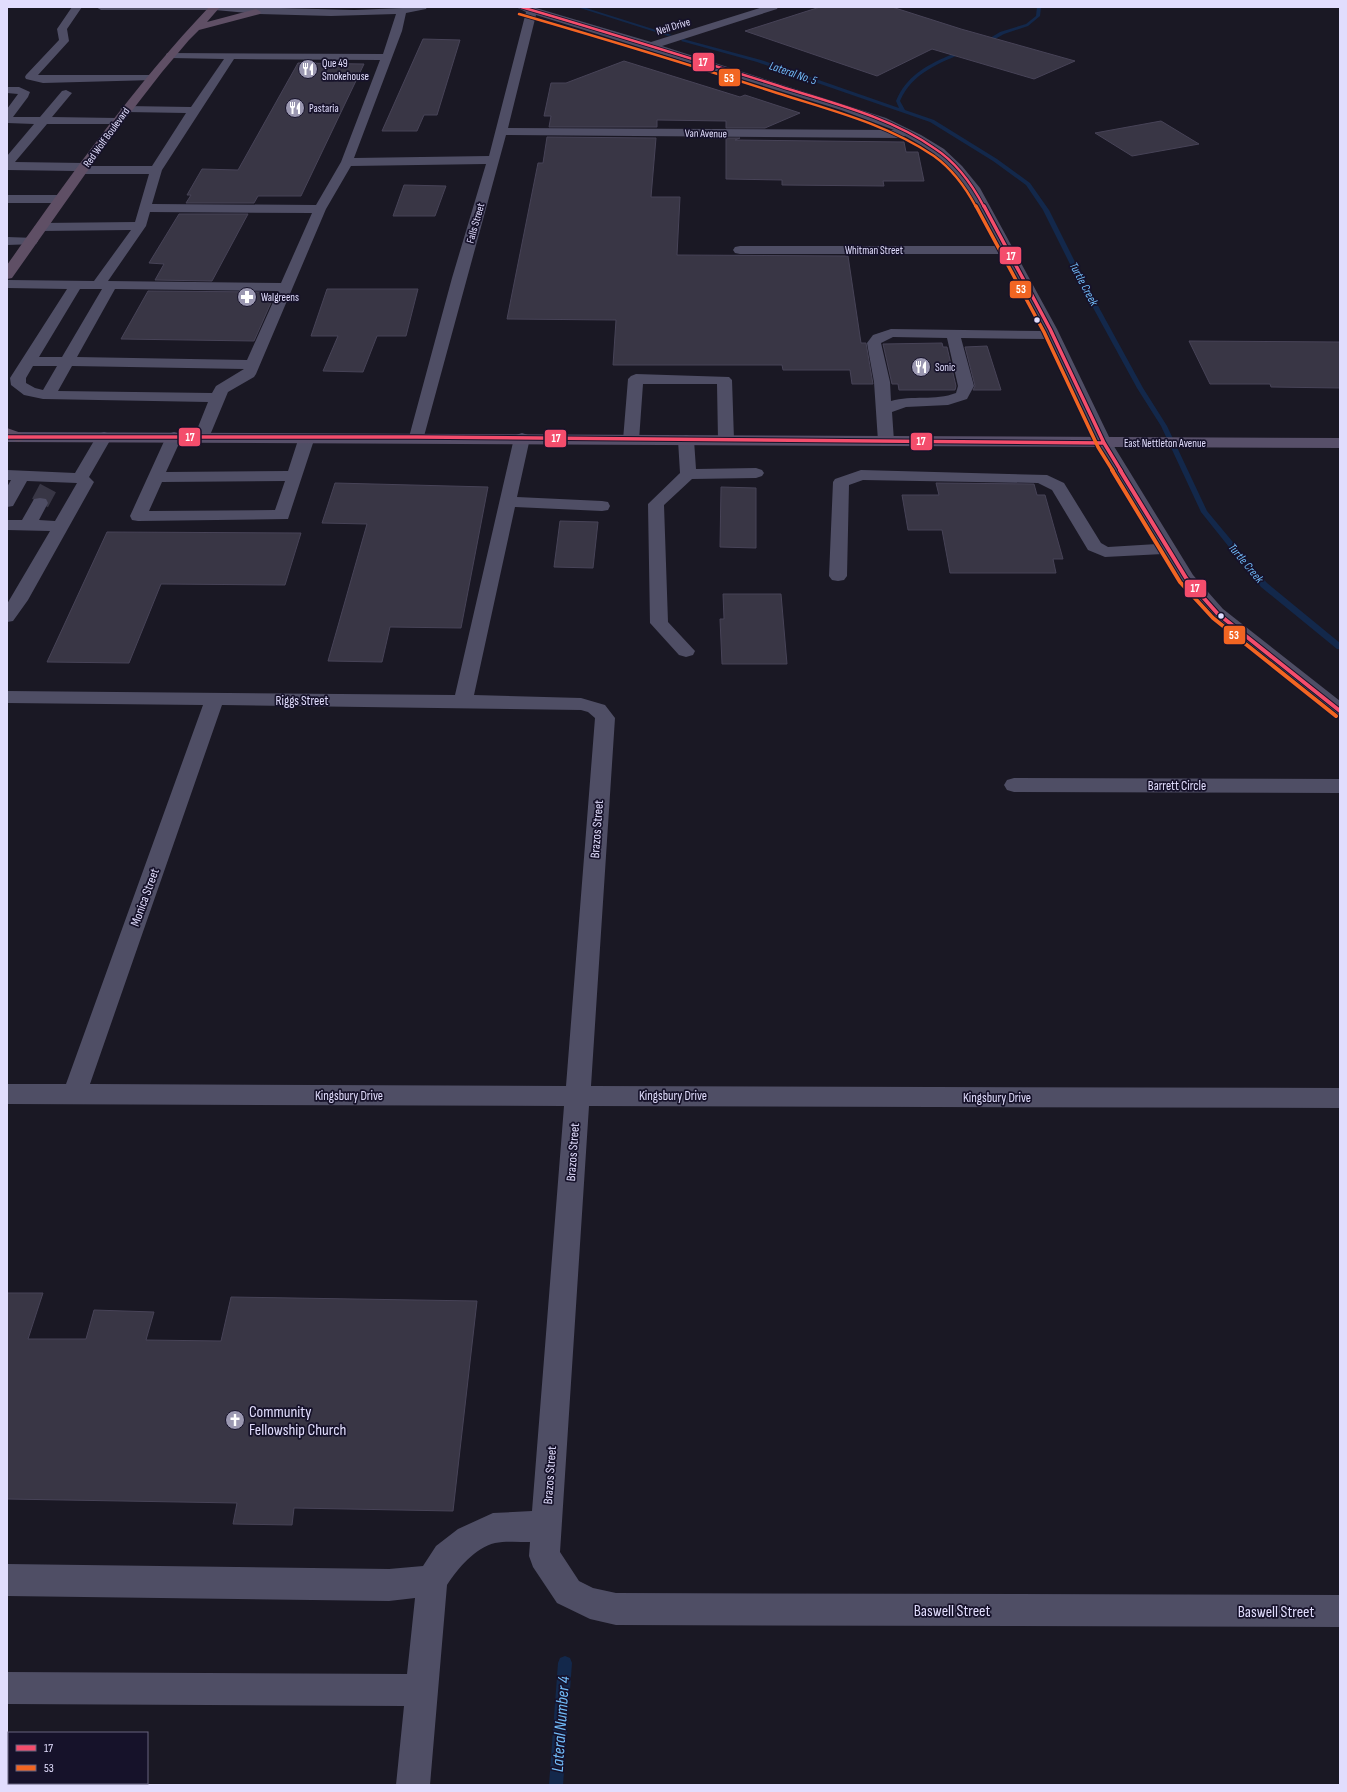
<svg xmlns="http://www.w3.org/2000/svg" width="1347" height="1792" viewBox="0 0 1347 1792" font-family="'Sofia Sans Condensed',sans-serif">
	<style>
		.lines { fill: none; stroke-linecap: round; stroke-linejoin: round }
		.stream { fill: #13284b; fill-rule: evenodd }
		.building { fill: #393645; stroke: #474357 }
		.minor-tunnel { stroke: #383645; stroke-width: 18; stroke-dasharray: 18 9; stroke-linecap: butt }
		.minor { fill: #4f4e65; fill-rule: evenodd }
		.major { fill: #574f69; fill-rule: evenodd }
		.highway { fill: #5f4f65; fill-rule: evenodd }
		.bus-1-far2-casing { stroke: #16122a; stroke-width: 4 }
		.bus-1-far1-casing { stroke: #16122a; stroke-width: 5.5 }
		.bus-1-casing { stroke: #16122a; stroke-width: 6 }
		.bus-2-far2-casing { stroke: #16122a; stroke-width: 4 }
		.bus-2-far1-casing { stroke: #16122a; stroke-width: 5.5 }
		.bus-2-casing { stroke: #16122a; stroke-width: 6 }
		.bus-1-far2 { stroke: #f44d6c; stroke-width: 2.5 }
		.bus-1-far1 { stroke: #f44d6c; stroke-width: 3.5 }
		.bus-1 { stroke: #f44d6c; stroke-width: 4 }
		.bus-2-far2 { stroke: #f26522; stroke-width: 2.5 }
		.bus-2-far1 { stroke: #f26522; stroke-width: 3.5 }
		.bus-2 { stroke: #f26522; stroke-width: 4 }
		.bus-dot { fill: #e1ddfd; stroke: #16122a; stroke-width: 1.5 }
		.labels { text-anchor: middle; stroke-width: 3.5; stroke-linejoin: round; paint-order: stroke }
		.far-street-label { font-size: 11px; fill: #e1ddfd; stroke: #16122a }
		.far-poi-label { font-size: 11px; fill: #e1ddfd; stroke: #16122a; text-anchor: start }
		.far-water-label { font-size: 12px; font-style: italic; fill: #71bbf8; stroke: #16122a }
		.street-label { font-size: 13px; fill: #e1ddfd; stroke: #16122a }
		.near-poi-label { font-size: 16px; fill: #e1ddfd; stroke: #16122a; text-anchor: start }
		.near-street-label { font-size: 16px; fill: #e1ddfd; stroke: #16122a }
		.near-water-label { font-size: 17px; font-style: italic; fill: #71bbf8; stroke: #16122a }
		.line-badge { stroke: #16122a; stroke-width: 1.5 }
		.badge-label { font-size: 11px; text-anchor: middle; font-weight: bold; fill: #fff }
	</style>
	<rect width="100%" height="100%" fill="#1a1824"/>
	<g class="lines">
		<!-- stream -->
		<path class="stream" d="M 577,7 L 583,7 L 672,35 L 668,36 Z
			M 1037,7 L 1041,7 L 1040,16 L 1028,26 L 1004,34 L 986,44 L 982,43 L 1000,32 L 1026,24 L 1036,16 Z
			M 683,39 L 761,60 L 899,108 L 896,101 C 906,77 925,66 948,56 C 954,54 960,50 966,50 L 966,52 C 939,63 912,73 900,101 L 905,110 L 934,120 L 997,159 L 1030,183 L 1049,210 L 1085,282 L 1143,388 L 1167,426 L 1207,511 L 1267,583 L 1340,643 L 1340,649 L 1337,649 L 1261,587 L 1201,512 L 1161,426 L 1137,388 L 1079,282 L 1043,210 L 1026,185 L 993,161 L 930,122 L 757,62 L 681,41 Z
			M 565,1656 L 570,1658 L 572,1663 L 563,1785 L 549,1785 L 558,1663 L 560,1658 Z"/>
	</g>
	<!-- building -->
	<path class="building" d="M 820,7 L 892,7 L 961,29 L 1075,61 L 1034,79 L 932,49 L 877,76 L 745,31 Z
		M 423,39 L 460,40 L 437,115 L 424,115 L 417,131 L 382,131 Z
		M 624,61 L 740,97 L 745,95 L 800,113 L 765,128 L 726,128 L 726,121 L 657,120 L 657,127 L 549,127 L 551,116 L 544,116 L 551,83 L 566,83 Z
		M 298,63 L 364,64 L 301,196 L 258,196 L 254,203 L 186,203 L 191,195 L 187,195 L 202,169 L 238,170 Z
		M 1161,121 L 1199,144 L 1132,156 L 1095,133 Z
		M 547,137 L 656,138 L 651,197 L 680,197 L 677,255 L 848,256 L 861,343 L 866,343 L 873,384 L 852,384 L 850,370 L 783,370 L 782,365 L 613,365 L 616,320 L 507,319 L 538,163 L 543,163 Z
		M 726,138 L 740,138 L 735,140 L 904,142 L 906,152 L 918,152 L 924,181 L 883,181 L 884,186 L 782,185 L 782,180 L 726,179 Z
		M 404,185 L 446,186 L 435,216 L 393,216 Z
		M 179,214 L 248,214 L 212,281 L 155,280 L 164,264 L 149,263 Z
		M 327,289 L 418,289 L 406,336 L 377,336 L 363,372 L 323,371 L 338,336 L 311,336 Z
		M 148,291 L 264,292 L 262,295 L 274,296 L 254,341 L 121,339 Z
		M 1189,341 L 1340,342 L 1340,388 L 1271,387 L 1270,384 L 1210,384 Z
		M 942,343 L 943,347 L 947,347 L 956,386 L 955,390 L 899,390 L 898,384 L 892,384 L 883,344 Z
		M 987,346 L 1001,390 L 973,390 L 975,386 L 965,347 Z
		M 335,483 L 488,487 L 461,628 L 390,627 L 382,662 L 328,661 L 367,524 L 322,523 Z
		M 936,483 L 1034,484 L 1037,495 L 1045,495 L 1063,559 L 1053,559 L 1056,573 L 950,573 L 942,530 L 908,530 L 902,495 L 939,495 Z
		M 721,487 L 756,488 L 756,548 L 720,547 Z
		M 560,521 L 598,522 L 593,568 L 554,567 Z
		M 107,532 L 301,533 L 285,585 L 161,584 L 129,663 L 47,662 Z
		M 723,594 L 781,594 L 787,664 L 722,664 L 720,619 L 724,619 Z
		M 7,1293 L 43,1293 L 28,1339 L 86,1339 L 94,1310 L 154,1312 L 146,1340 L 221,1341 L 231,1297 L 477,1301 L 453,1511 L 294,1508 L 292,1525 L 233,1524 L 237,1503 L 7,1499 Z"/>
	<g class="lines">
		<!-- minor-tunnel -->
		<path class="minor-tunnel" d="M 40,503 L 48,488"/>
		<!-- minor -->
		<path class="minor" d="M 72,7 L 82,7 L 67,29 L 69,41 L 38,75 L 150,75 L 154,76 L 156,78 L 154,80 L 43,83 L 26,79 L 25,77 L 26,75 L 59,40 L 57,29 Z
			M 96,7 L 246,7 L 354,10 L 427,7 L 426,9 L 406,13 L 402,31 L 354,158 L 489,156 L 526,12 L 516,7 L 536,8 L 651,42 L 763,7 L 778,7 L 777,9 L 662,46 L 886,118 L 921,135 L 944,149 L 962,166 L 980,188 L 1057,329 L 1112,443 L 1193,575 L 1223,609 L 1340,701 L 1340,717 L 1333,715 L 1211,617 L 1180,582 L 1163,554 L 1105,557 L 1088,550 L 1052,490 L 1038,483 L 863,480 L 849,485 L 847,576 L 844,580 L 838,581 L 832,580 L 829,576 L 833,482 L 835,479 L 861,470 L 1047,475 L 1064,483 L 1101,543 L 1108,547 L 1157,544 L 1096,443 L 1048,339 L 961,338 L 974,386 L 967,399 L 948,405 L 906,407 L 892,412 L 894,441 L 892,444 L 880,444 L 878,441 L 874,382 L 867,343 L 873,335 L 891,329 L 1044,331 L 1003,254 L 740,254 L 735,253 L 733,250 L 735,247 L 740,246 L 999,246 C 973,197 958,163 905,136 L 901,138 L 506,135 L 423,440 L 411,440 L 409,437 L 452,278 L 486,164 L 351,166 L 326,209 L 256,374 L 254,377 L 228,392 L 208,440 L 196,440 L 194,437 L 208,402 L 43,399 L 24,395 L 11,385 L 10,378 L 67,289 L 7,288 L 7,280 L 94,281 L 131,230 L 41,231 L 34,227 L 41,223 L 135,222 L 149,174 L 82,174 L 76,171 L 7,170 L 7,156 L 34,124 L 7,123 L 7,109 L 18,94 L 7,93 L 7,87 L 19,87 L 30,92 L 28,97 L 13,117 L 40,117 L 62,91 L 66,90 L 72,93 L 52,117 L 117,118 L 123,121 L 117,124 L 47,124 L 15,162 L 84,163 L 90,166 L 152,166 L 186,113 L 126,112 L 120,109 L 126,106 L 191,107 L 224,59 L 171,58 L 167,57 L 166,55 L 167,53 L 383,54 L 396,14 L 331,16 L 259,14 L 215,10 L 101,10 ZM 536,15 L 841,110 L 894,130 L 508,128 ZM 234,59 L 380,60 L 341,162 L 316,205 L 152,204 L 162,170 ZM 150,212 L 312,213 L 281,283 L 108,281 L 146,226 ZM 80,289 L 102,289 L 62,357 L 39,357 ZM 115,289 L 278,291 L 247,360 L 77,357 ZM 893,337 L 947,338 L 958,386 L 956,393 C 935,401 912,395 891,401 L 890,382 L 881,343 ZM 33,366 L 57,366 L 43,390 L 35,388 L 26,383 L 26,378 ZM 72,366 L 244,369 L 216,386 L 212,393 L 58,391 Z
			M 7,195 L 61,195 L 67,199 L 61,203 L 7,203 Z
			M 7,237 L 36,238 L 38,241 L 36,244 L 7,245 Z
			M 636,374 L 729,377 L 732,380 L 734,440 L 732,443 L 720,443 L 718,440 L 717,384 L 643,384 L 639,440 L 637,443 L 625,443 L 623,440 L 628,379 L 631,376 Z
			M 104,432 L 110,434 L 112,437 L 89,477 L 94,482 L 28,600 L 13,621 L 7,622 L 7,604 L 50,531 L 7,530 L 7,520 L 22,520 L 34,499 L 40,498 L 46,499 L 48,503 L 39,520 L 55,521 L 77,483 L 27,481 L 13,506 L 7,507 L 7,487 L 11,480 L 7,480 L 7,470 L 75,473 L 98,434 Z
			M 174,432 L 180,434 L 182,437 L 166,472 L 288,471 L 299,437 L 301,434 L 313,434 L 315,437 L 288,519 L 138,521 L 132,520 L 130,516 L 166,437 L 168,434 ZM 285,481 L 275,510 L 149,511 L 162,482 Z
			M 522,433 L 528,435 L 530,438 L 517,497 L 602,501 L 608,502 L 610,506 L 608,510 L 602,511 L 515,507 L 474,695 L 581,698 L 605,705 L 615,718 L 591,1086 L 1340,1088 L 1340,1108 L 589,1106 L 560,1552 L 579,1581 L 593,1588 L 616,1593 L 1340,1595 L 1340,1627 L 616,1625 L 590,1619 L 557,1603 L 533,1567 L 529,1556 L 530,1542 C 519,1542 506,1541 495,1543 C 475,1548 458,1568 447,1585 L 430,1785 L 396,1785 L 404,1706 L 7,1704 L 7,1672 L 407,1674 L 415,1598 L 389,1601 L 7,1596 L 7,1564 L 389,1569 L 423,1566 L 436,1546 L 458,1529 L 493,1513 L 532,1511 L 564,1106 L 7,1104 L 7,1084 L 66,1084 L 203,705 L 7,703 L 7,691 L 455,695 L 514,438 L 516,435 ZM 222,705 L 581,710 L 588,712 L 595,718 L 566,1086 L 90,1084 Z
			M 686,435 L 692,437 L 694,440 L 696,469 L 756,468 L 762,470 L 764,473 L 762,476 L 756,478 L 692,479 L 664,505 L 668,622 L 695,651 L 693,655 L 686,657 L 679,655 L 650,623 L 648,504 L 680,473 L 678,440 L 680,437 Z
			M 1014,778 L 1340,779 L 1340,793 L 1014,792 L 1007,790 L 1004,785 L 1007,780 Z"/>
		<!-- major -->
		<path class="major" d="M 7,432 L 1340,438 L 1340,448 L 7,442 Z"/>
		<!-- highway -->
		<path class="highway" d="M 209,7 L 220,7 L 207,22 L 256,9 L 261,12 L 260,14 L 199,30 L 189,40 L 162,72 L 110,139 L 12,278 L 7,279 L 7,265 C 70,176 134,86 209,7 Z
			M 7,428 L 24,434 L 26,437 L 24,440 L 18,442 L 7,438 Z"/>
		<!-- bus-1-far2 casing -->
		<g class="bus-1-far2-casing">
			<path id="bus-1-far2" d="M 521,7 C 607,32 693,59 779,86 C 831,103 888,116 934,148 C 956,162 972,184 984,207"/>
		</g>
		<!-- bus-1-far1 casing -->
		<g class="bus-1-far1-casing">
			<path id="bus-1-far1" d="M 984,206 L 1050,329 L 1104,443 L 1121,471
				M 7,437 L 417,437 L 1104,443"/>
		</g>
		<!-- bus-1 casing -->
		<g class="bus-1-casing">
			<path id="bus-1" d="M 1120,470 L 1186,578 L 1217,613 L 1340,711"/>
		</g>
		<!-- bus-2-far2 casing -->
		<g class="bus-2-far2-casing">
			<path id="bus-2-far2" d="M 519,14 C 605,39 691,65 777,93 C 830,110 887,124 934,156 C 952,169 966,188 976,207"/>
		</g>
		<!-- bus-2-far1 casing -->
		<g class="bus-2-far1-casing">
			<path id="bus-2-far1" d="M 976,206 L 1044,332 L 1098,447 L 1113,471"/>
		</g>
		<!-- bus-2 casing -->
		<g class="bus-2-casing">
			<path id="bus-2" d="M 1112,470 L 1180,582 L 1213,618 L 1336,716"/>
		</g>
		<!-- bus-1-far2 -->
		<use href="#bus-1-far2" class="bus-1-far2"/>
		<!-- bus-1-far1 -->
		<use href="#bus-1-far1" class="bus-1-far1"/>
		<!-- bus-1 -->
		<use href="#bus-1" class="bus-1"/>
		<!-- bus-2-far2 -->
		<use href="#bus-2-far2" class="bus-2-far2"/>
		<!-- bus-2-far1 -->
		<use href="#bus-2-far1" class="bus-2-far1"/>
		<!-- bus-2 -->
		<use href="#bus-2" class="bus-2"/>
	</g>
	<!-- icons -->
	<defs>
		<g id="restaurant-disc" transform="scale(1)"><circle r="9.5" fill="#9b98b1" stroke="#16122a"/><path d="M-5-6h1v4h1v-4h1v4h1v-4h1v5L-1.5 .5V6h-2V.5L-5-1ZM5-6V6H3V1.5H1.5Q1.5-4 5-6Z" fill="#fff"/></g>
		<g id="pharmacy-disc" transform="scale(1)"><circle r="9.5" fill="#9b98b1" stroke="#16122a"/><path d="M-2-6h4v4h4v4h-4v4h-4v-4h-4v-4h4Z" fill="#fff"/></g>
		<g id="church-disc" transform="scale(1)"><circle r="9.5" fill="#9b98b1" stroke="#16122a"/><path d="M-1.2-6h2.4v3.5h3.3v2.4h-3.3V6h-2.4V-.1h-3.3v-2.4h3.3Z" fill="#fff"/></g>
	</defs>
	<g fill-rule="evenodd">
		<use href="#restaurant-disc" x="308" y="69"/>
		<use href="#restaurant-disc" x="295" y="108"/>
		<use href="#pharmacy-disc" x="247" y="297"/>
		<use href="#restaurant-disc" x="921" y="367"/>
		<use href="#church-disc" x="235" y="1420"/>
	</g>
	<!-- markers -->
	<g class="bus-dot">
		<circle cx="1037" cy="320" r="3.5"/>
		<circle cx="1221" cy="616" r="3.5"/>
	</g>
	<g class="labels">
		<!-- far-street labels -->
		<g class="far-street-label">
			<text transform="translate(673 26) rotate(-17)" y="4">Neil Drive</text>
			<text transform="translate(706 133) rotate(1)" y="4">Van Avenue</text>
			<text transform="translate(106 137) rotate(-54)" y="4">Red Wolf Boulevard</text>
			<text transform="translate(475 223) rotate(-74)" y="4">Falls Street</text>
			<text x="874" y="254">Whitman Street</text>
			<text x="1165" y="447">East Nettleton Avenue</text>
		</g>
		<!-- far-poi labels -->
		<g class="far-poi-label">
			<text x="322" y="67">Que 49<tspan x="322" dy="13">Smokehouse</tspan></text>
			<text x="309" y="112">Pastaria</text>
			<text x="261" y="301">Walgreens</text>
			<text x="935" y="371">Sonic</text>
		</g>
		<!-- far-water labels -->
		<g class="far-water-label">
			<text transform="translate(793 73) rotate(19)" y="4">Lateral No. 5</text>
			<text transform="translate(1084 284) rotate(62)" y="4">Turtle Creek</text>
			<text transform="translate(1246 563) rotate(50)" y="4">Turtle Creek</text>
		</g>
		<!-- street labels -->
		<g class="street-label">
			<text x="302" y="705">Riggs Street</text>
			<text x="1177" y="790">Barrett Circle</text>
			<text transform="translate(596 829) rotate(-86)" y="5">Brazos Street</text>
			<text transform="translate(144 897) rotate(-70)" y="5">Monica Street</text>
			<text x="349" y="1100">Kingsbury Drive</text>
			<text x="673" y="1100">Kingsbury Drive</text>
			<text x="997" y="1102">Kingsbury Drive</text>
			<text transform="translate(572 1152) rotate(-86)" y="5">Brazos Street</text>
			<text transform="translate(549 1475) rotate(-86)" y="5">Brazos Street</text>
		</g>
		<!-- near-poi labels -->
		<g class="near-poi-label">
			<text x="249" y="1417">Community<tspan x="249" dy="18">Fellowship Church</tspan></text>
		</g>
		<!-- near-street labels -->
		<g class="near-street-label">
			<text x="952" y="1616">Baswell Street</text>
			<text x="1276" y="1617">Baswell Street</text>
		</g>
		<!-- near-water labels -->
		<g class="near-water-label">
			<text transform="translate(560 1724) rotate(-86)" y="6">Lateral Number 4</text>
		</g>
	</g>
	<g class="line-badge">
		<rect x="692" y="52" width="23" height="20" rx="4" fill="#f44d6c"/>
		<rect x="718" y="68" width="23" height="19" rx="4" fill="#f26522"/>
		<rect x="999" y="246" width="23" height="19" rx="4" fill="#f44d6c"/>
		<rect x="1009" y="280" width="23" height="19" rx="4" fill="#f26522"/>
		<rect x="178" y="427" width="23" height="20" rx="4" fill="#f44d6c"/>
		<rect x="544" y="429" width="23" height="19" rx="4" fill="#f44d6c"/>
		<rect x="910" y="432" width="23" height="19" rx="4" fill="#f44d6c"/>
		<rect x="1184" y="579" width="23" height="19" rx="4" fill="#f44d6c"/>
		<rect x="1223" y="625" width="23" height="20" rx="4" fill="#f26522"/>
	</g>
	<g class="badge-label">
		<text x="703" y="66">17</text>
		<text x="729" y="82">53</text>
		<text x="1011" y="260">17</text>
		<text x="1021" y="293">53</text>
		<text x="190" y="441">17</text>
		<text x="556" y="442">17</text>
		<text x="921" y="445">17</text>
		<text x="1195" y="592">17</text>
		<text x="1234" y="639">53</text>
	</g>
	<!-- border -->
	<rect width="1347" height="1792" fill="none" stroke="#e1ddfd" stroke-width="16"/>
	<!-- legend -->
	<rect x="8" y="1732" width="140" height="52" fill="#16122a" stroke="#67637e"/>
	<rect x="16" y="1745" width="20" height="6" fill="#f44d6c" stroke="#67637e"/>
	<text x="44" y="1752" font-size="12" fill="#e1ddfd">17</text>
	<rect x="16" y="1765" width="20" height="6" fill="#f26522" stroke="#67637e"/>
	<text x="44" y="1772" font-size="12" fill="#e1ddfd">53</text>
</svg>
